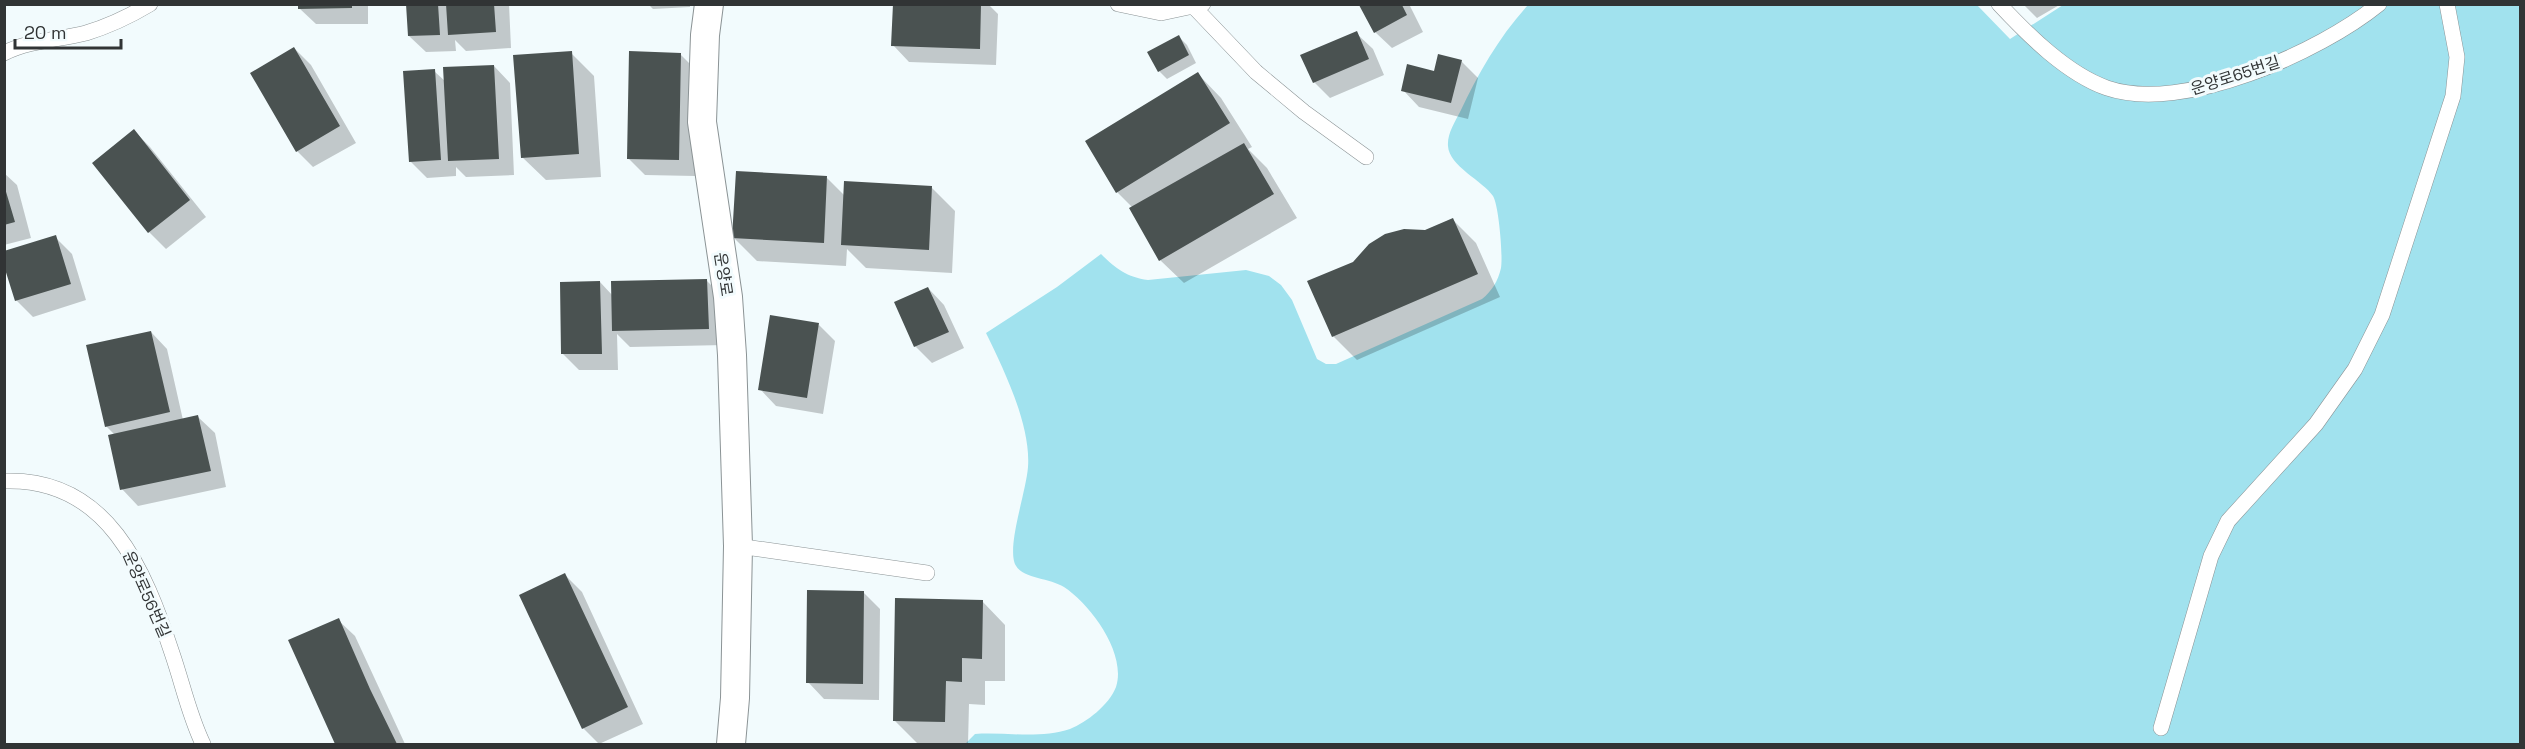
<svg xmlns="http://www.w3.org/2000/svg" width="2525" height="749" viewBox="0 0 2525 749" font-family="'Space Grotesk','Noto Sans KR',sans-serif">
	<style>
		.green { fill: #a1e2ee }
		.shadow { fill: #0003 }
		.building { fill: #4a5251 }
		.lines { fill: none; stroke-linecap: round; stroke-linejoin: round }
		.lane-casing { stroke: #8b9395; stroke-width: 16 }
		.street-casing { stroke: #8b9395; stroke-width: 30 }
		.lane { stroke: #fff; stroke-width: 15 }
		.street { stroke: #fff; stroke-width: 28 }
		.labels { text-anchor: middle; stroke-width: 6; stroke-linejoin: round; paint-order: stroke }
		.street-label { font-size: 16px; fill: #313435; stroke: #f2fbfd }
	</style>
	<rect width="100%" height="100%" fill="#f2fbfd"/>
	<!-- green -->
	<path class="green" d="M 1528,5 L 1977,5 L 2010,39 L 2063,5 L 2520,5 L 2520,744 L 965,744 L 975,734 C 1006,732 1040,739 1070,729 C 1087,722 1109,705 1116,687 C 1127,653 1090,604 1064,587 C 1049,577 1018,579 1014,561 C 1009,539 1026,492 1028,467 C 1031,425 1004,370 986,333 L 1057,287 L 1101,254 C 1116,269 1127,277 1148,280 L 1246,270 L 1269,276 L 1281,285 L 1292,300 L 1317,359 L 1326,364 L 1336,364 L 1482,299 C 1492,291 1498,281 1501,268 C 1503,257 1499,206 1493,196 C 1483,181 1449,166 1448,146 C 1447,134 1455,122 1460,112 C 1479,72 1499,37 1528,5 Z"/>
	<!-- shadow -->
	<path class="shadow" d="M 299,4 L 368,4 L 368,24 L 316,24 L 299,8 Z
		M 407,4 L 509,4 L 511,48 L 466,51 L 455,40 L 456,51 L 426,52 L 409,36 Z
		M 648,4 L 690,4 L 690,7 L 653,9 Z
		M 895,4 L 988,4 L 998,14 L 996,65 L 909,62 L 893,45 Z
		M 1361,4 L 1409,4 L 1423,32 L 1392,48 L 1375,32 Z
		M 2023,4 L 2061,4 L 2037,18 Z
		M 1356,33 L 1373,49 L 1384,75 L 1330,98 L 1314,82 Z
		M 1179,37 L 1187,45 L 1196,63 L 1167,79 L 1159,71 Z
		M 294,48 L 311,65 L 356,143 L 313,167 L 297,151 Z
		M 571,53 L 594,76 L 601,177 L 546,180 L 522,157 Z
		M 680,54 L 697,71 L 695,176 L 645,175 L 629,159 Z
		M 1461,61 L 1478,78 L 1468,119 L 1419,107 L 1403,90 Z
		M 494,66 L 510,83 L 514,175 L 466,177 L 456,167 L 456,176 L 427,178 L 410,161 L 434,71 L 446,82 Z
		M 1198,74 L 1221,98 L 1252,147 L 1248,149 L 1267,168 L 1297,218 L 1184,283 L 1160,260 L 1133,208 L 1117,192 Z
		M 134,131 L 150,147 L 206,217 L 166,249 L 149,232 L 94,163 Z
		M 4,173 L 17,185 L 31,238 L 4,245 Z
		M 827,178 L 845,196 L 931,187 L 955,211 L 952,273 L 866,268 L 847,249 L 846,266 L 757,261 L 734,238 Z
		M 1453,220 L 1476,243 L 1500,297 L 1357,360 L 1333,336 L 1353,263 Z
		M 55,237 L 72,254 L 86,300 L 33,317 L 16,300 Z
		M 707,281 L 723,297 L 725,345 L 630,347 L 617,334 L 618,370 L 579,370 L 563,354 L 600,282 L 613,296 Z
		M 928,288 L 944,305 L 964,348 L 932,363 L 915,346 Z
		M 819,325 L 835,341 L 823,414 L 776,406 L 760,389 Z
		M 151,332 L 167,349 L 183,420 L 198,417 L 215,433 L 226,487 L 138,506 L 122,489 L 115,435 L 106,426 Z
		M 565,575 L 582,592 L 643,724 L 599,744 L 583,728 Z
		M 863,592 L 880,609 L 879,700 L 824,699 L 808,682 Z
		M 982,601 L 1005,625 L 1005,681 L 985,681 L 985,705 L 969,704 L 968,744 L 918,744 L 894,720 Z
		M 338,620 L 355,636 L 405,744 L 337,744 L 290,641 Z"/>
	<!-- building -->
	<path class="building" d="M 298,4 L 352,4 L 352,8 L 298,9 Z
		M 406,4 L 438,4 L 440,35 L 408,36 Z
		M 446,4 L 494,4 L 496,32 L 448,35 Z
		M 893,4 L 981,4 L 980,49 L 891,46 Z
		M 1359,5 L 1402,5 L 1407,15 L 1374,33 Z
		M 1357,31 L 1369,59 L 1313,83 L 1300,55 Z
		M 1179,35 L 1189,55 L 1158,72 L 1147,52 Z
		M 294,47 L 340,126 L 296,152 L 250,73 Z
		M 572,51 L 579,154 L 521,158 L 513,55 Z
		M 629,51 L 681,53 L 679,160 L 627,159 Z
		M 1438,54 L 1462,60 L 1451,103 L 1401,91 L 1407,64 L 1434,71 Z
		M 494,65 L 499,159 L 448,161 L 443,67 Z
		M 435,69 L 441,160 L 409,162 L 403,71 Z
		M 1198,72 L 1230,123 L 1116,193 L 1085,141 Z
		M 134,129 L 190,200 L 148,233 L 92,163 Z
		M 1244,143 L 1274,194 L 1159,261 L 1129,208 Z
		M 736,171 L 827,176 L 824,243 L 732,238 Z
		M 844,181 L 932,186 L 929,250 L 841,245 Z
		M 4,185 L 15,222 L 4,225 Z
		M 1453,218 L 1478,274 L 1332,337 L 1307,281 L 1353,262 L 1369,244 L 1385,234 L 1404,229 L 1425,230 Z
		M 56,235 L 71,284 L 15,301 L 4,266 L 4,251 Z
		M 707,279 L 709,329 L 612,331 L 611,281 Z
		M 600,281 L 602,354 L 561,354 L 560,282 Z
		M 928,287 L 949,332 L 914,347 L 894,302 Z
		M 770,315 L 819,323 L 807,398 L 758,390 Z
		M 151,331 L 170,412 L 105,427 L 86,345 Z
		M 198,415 L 211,471 L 120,490 L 108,435 Z
		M 565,573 L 628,707 L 582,729 L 519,595 Z
		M 807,590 L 864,591 L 863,684 L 806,683 Z
		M 895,598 L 983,600 L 982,659 L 962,658 L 962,682 L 946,681 L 945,722 L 893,721 Z
		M 339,618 L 370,689 L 397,744 L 335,744 L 288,640 Z"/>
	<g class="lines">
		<!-- lane casing -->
		<g class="lane-casing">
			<path id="lane" d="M 1118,4 L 1161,13 L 1203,4
				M 1999,4 C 2028,35 2067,74 2107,88 C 2183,114 2320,52 2379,4
				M 1195,8 L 1256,72 L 1304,112 L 1366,157
				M 4,53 C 30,40 58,40 86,33 C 109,26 130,16 150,4
				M 4,481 C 108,477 145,571 172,653 C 183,685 189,715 203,744
				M 738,546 L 927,573
				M 2161,728 L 2211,556 L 2228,521 L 2316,424 L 2355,369 L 2382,315 L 2453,96 L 2457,57 L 2447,4"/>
		</g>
		<!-- street casing -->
		<g class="street-casing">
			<path id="street" d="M 709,4 L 705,35 L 702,122 L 728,297 L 732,355 L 738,546 L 735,698 L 731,744"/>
		</g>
		<!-- lane -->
		<use href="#lane" class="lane"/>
		<!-- street -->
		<use href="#street" class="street"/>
	</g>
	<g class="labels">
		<!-- street labels -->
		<g class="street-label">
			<text transform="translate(2235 75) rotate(-18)" y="6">운양로65번길</text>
			<text transform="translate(724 274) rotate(81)" y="6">운양로</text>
			<text transform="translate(147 594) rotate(66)" y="6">운양로56번길</text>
		</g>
	</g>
	<!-- border -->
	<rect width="2525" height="749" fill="none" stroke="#313435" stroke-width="12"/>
	<!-- scale -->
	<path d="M15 39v9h106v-9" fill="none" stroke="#313435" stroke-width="3"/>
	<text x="24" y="39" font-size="18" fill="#313435" stroke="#f2fbfd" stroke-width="4.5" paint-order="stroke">20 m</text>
</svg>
